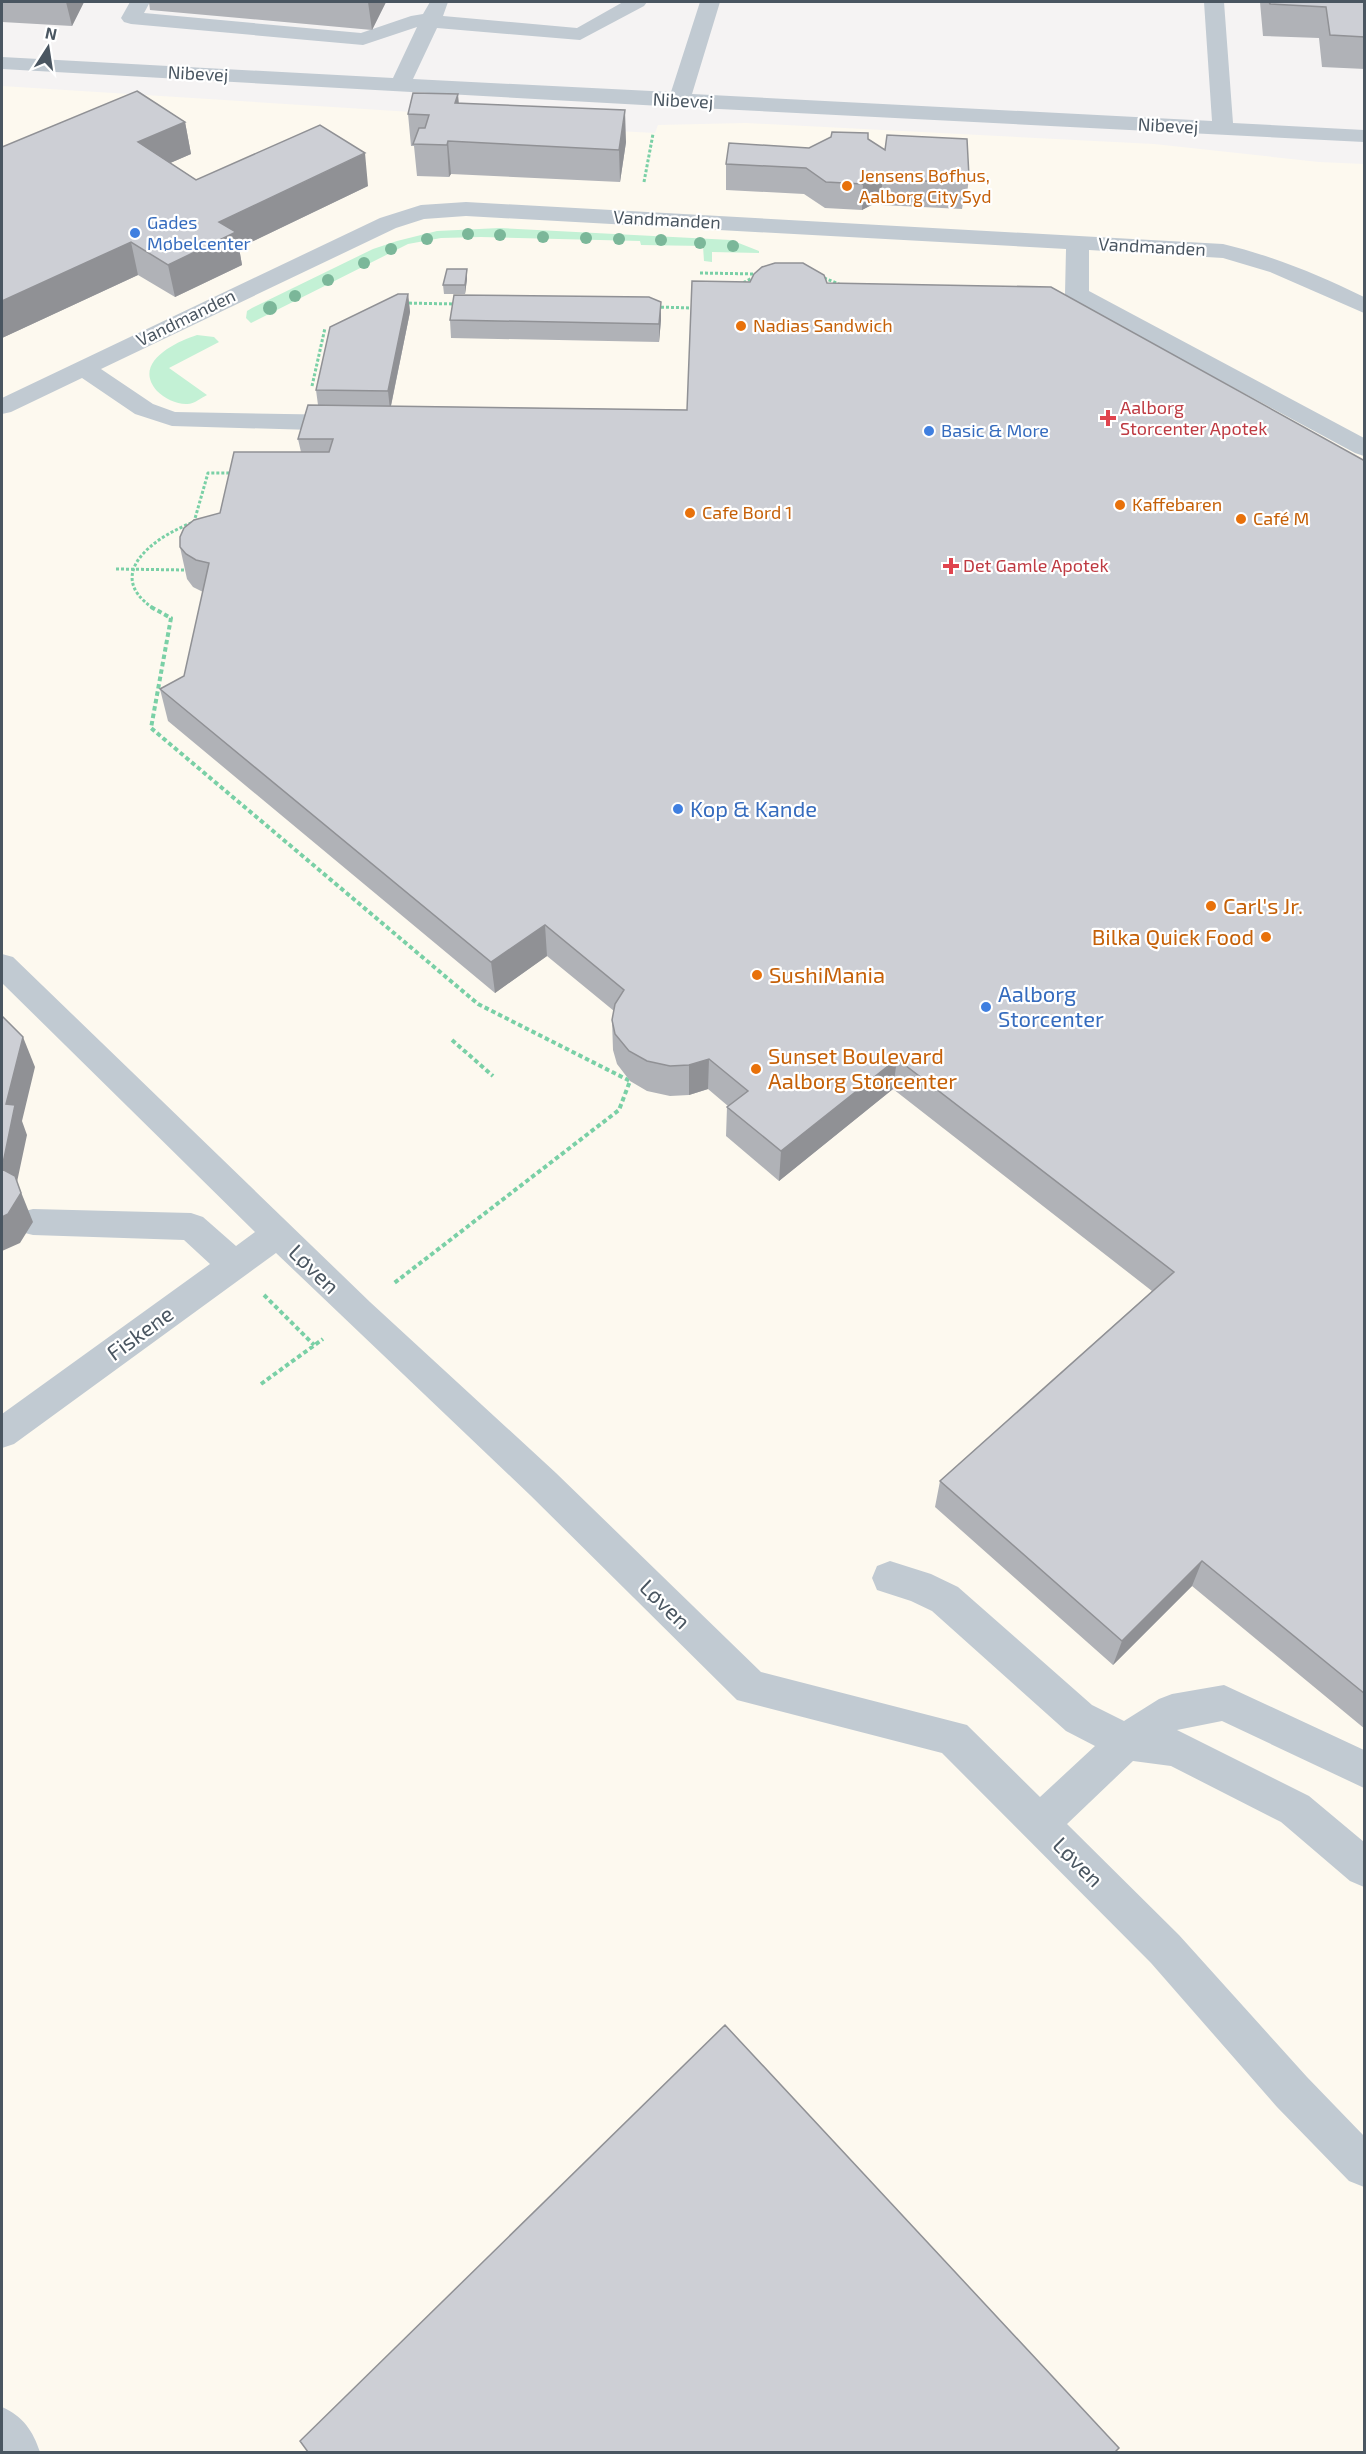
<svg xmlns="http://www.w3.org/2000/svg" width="1366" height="2454" viewBox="0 0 1366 2454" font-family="'Exo 2',sans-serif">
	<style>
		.commercial { fill: #fdf9ef }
		.green { fill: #c3f1d5 }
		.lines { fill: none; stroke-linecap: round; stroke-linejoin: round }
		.path-far1 { stroke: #7ad0a6; stroke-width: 3; stroke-dasharray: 3 2; stroke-linecap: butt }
		.path { stroke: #7ad0a6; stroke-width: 4; stroke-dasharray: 4.5 3; stroke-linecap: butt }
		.minor { fill: #c1cad2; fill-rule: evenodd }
		.tree { fill: #7bb799 }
		.wall { fill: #b0b2b7 }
		.shaded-wall { fill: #909195 }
		.building { fill: #cdcfd5; stroke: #909195; stroke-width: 1.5 }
		.food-dot { fill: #e8710a; stroke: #fff; stroke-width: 2 }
		.shop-dot { fill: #3f7fe0; stroke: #fff; stroke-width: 2 }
		.health-dot { fill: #e0444e; stroke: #fff; stroke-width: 2 }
		.labels { text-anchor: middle; stroke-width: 4.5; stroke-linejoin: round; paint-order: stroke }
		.far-street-label { font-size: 18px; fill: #4a5661; stroke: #fff }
		.far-food-label { font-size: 18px; fill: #c56008; stroke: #fff; text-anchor: start }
		.far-shop-label { font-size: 18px; fill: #366cbe; stroke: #fff; text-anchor: start }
		.far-health-label { font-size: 18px; fill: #be3a42; stroke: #fff; text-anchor: start }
		.shop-label { font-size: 22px; fill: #366cbe; stroke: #fff; text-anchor: start }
		.food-label { font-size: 22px; fill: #c56008; stroke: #fff; text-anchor: start }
		.street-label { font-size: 22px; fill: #4a5661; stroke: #fff }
	</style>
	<rect width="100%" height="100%" fill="#f5f3f3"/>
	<!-- commercial -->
	<path class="commercial" d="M 2,86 L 617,125 L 617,131 L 655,133 L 658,125 L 746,123 L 1154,144 L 1319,162 L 1364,164 L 1364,2452 L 2,2452 Z"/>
	<!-- green -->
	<path class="green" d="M 500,228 L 731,240 L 759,251 L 759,253 L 712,252 L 712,262 L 704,261 L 703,246 L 641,245 L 640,241 L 481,237 L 441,238 L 408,244 L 251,323 L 246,318 L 247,311 L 252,308 L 373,249 L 397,241 L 437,231 Z
		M 197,335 L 214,337 L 219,342 L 169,368 L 207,395 C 201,398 193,405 186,404 C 176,404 164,398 157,391 C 132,363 175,342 197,335 Z"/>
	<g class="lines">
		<!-- path-far1 -->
		<path class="path-far1" d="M 644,182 L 653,134
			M 700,273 L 757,274
			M 824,278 L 839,284
			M 739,285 L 756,276
			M 404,303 L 456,304
			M 656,307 L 693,308
			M 312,386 L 325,328
			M 116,569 L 187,570
			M 153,608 C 101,573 158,535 194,522 L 208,473 L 233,473"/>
		<!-- path -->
		<path class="path" d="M 151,607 L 171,618 L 151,728 L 478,1004 L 630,1081 L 619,1110 L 393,1284
			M 452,1040 L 493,1076
			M 264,1295 L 314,1345
			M 261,1384 L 323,1339"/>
		<!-- minor -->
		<path class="minor" d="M 130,2 L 150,2 L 144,13 L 361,33 L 411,16 L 423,14 L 430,2 L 448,2 L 443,16 L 577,28 L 623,2 L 647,2 L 644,6 L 580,40 L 437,28 L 413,79 L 671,92 L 700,2 L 720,2 L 692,94 L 1212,121 L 1204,2 L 1224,2 L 1233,123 L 1364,130 L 1364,142 L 679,107 L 2,69 L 2,57 L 393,78 L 417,27 L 363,45 L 131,24 L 124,22 L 121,18 Z
			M 466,202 L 1223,244 C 1273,256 1319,275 1364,297 L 1364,313 L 1270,272 L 1223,258 L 1089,250 L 1089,291 L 1364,438 L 1364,456 L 1355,453 L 1069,299 L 1065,294 L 1066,249 L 466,216 L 424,219 L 396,228 L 101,369 L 153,404 L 175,412 L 347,415 L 356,418 L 359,423 L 356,428 L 347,431 L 172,426 L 135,414 L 82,378 L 11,412 L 2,414 L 2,398 L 380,218 L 421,205 Z
			M 2,954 L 13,957 L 370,1302 L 556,1473 L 761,1672 L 967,1725 L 1040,1797 L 1095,1746 L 1066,1731 L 932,1611 L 911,1601 L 877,1590 L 872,1578 L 877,1566 L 890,1561 L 931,1574 L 958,1587 L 1092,1705 L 1124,1721 L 1159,1699 L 1172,1694 L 1224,1685 L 1364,1750 L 1364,1788 L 1222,1721 L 1177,1730 L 1309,1796 L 1364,1842 L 1364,1887 L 1350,1881 L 1281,1822 L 1171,1766 L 1133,1761 L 1067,1824 L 1179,1935 L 1307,2077 L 1364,2136 L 1364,2187 L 1349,2181 L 1277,2107 L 1151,1963 L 942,1753 L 737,1700 L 530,1495 L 276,1253 L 14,1444 L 2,1448 L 2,1414 L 210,1264 L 184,1240 L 33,1235 L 21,1232 L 17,1222 L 21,1212 L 33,1209 L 191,1213 L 203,1217 L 236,1246 L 255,1232 L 2,983 Z
			M 2,2407 C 23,2416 33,2431 40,2452 L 2,2452 Z"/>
	</g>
	<!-- trees -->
	<g class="tree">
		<circle cx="468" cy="234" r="6"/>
		<circle cx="500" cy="235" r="6"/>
		<circle cx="543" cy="237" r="6"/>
		<circle cx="586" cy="238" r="6"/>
		<circle cx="427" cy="239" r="6"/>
		<circle cx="619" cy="239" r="6"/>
		<circle cx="661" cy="240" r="6"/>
		<circle cx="700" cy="243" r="6"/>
		<circle cx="733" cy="246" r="6"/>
		<circle cx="391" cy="249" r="6"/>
		<circle cx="364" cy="263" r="6"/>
		<circle cx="328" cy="280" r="6"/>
		<circle cx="295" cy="296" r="6"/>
		<circle cx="270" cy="308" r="7"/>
	</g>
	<!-- wall -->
	<path class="wall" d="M 2,2 L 84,2 L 72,26 L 2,22 Z
		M 149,2 L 386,2 L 372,30 L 150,10 Z
		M 1260,2 L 1365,2 L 1365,69 L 1322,67 L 1319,38 L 1263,36 Z
		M 459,103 L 626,142 L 620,182 L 451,174 L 449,177 L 417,176 L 414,146 L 411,146 L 408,114 Z
		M 185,122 L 191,154 L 170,163 L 196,180 L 368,186 L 239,248 L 242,265 L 175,297 L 138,275 L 2,338 Z
		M 868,139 L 885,150 L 969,177 L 966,203 L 963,203 L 962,209 L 881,205 L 881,200 L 862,210 L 825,208 L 804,194 L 726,190 L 726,164 L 809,148 Z
		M 467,269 L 467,279 L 465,294 L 444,294 L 443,285 Z
		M 827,283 L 1365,461 L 1365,1729 L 1192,1586 L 1113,1665 L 935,1507 L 940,1481 L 1152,1291 L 893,1089 L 779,1181 L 726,1136 L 727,1107 L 728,1106 L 708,1089 L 689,1095 L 670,1096 L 647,1091 L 630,1081 L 617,1064 L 613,1050 L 612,1020 L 614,1011 L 547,956 L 495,993 L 168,721 L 160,689 L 184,676 L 203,592 L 193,587 L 187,579 L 180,547 L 220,513 L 301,452 L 298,439 L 318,405 L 316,390 L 408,294 L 410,312 L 391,406 L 687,410 Z
		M 450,320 L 661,320 L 659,342 L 451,338 Z"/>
	<!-- shaded-wall -->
	<path class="shaded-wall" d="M 66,2 L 84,2 L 72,26 Z
		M 368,2 L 386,2 L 372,30 Z
		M 458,94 L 461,126 L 455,103 Z
		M 625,110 L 626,142 L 620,182 L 619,150 Z
		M 185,122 L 191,154 L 145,174 L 138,142 Z
		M 448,141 L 451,174 L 449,177 L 447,145 Z
		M 365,153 L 368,186 L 239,248 L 242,265 L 175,297 L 168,265 L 219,222 Z
		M 883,174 L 881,200 L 862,210 L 863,184 Z
		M 131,242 L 138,275 L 2,338 L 2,301 Z
		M 467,269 L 467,279 L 465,294 L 465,285 Z
		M 408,294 L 410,312 L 390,410 L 388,391 Z
		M 661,302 L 661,320 L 659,342 L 659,324 Z
		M 545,925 L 547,956 L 495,993 L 491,962 Z
		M 23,1037 L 35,1067 L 22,1121 L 27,1135 L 17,1182 L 33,1222 L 20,1243 L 2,1251 L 2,1255 L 2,1170 L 6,1104 Z
		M 709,1059 L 708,1089 L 689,1095 L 689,1065 Z
		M 897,1059 L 893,1089 L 779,1181 L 781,1151 Z
		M 1202,1561 L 1192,1586 L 1113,1665 L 1122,1641 Z"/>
	<!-- building -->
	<path class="building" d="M 1269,2 L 1365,2 L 1365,37 L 1330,35 L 1326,7 L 1270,4 Z
		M 137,91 L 185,122 L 138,142 L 196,180 L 320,125 L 365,153 L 219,222 L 236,232 L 168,265 L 131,242 L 2,301 L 2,147 Z
		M 413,93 L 458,94 L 455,103 L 625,110 L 619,150 L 448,141 L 447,145 L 413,144 L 419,128 L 425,128 L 429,115 L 408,114 Z
		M 832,132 L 868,133 L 868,139 L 885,150 L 887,135 L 967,139 L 969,177 L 965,177 L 965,183 L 883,179 L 883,174 L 863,184 L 826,182 L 806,168 L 726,164 L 729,143 L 809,148 L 831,137 Z
		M 775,263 L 803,263 L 824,275 L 827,283 L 1051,287 L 1365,461 L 1365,1694 L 1202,1561 L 1122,1641 L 940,1481 L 1174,1272 L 897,1059 L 781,1151 L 727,1107 L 748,1091 L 709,1059 L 689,1065 L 670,1066 L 647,1061 L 629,1051 L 615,1034 L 612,1020 L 615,1004 L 624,990 L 545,925 L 491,962 L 160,689 L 184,676 L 209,563 L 196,560 L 186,554 L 180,547 L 180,537 L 184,528 L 194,520 L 220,513 L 234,452 L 329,452 L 333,439 L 298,439 L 308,405 L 687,410 L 692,281 L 750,282 L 754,274 L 762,267 Z
		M 447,269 L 467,269 L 465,285 L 443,285 Z
		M 398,294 L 408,294 L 388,391 L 316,390 L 330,327 Z
		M 454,295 L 649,297 L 661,302 L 659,324 L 450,320 Z
		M 2,1016 L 23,1037 L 6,1104 L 15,1105 L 2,1168 Z
		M 2,1169 L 15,1176 L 21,1193 L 8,1214 L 2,1217 Z
		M 725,2025 L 1119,2448 L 1115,2452 L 308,2452 L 300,2441 Z"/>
	<!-- markers -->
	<g class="food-dot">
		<circle cx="847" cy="186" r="6"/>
		<circle cx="741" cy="326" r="6"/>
		<circle cx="1120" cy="505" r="6"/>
		<circle cx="690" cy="513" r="6"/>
		<circle cx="1241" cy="519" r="6"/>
		<circle cx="1211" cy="906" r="6"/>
		<circle cx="1266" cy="937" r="6"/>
		<circle cx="757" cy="975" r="6"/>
		<circle cx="756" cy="1069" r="6"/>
	</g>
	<g class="shop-dot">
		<circle cx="135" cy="233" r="6"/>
		<circle cx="929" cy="431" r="6"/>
		<circle cx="678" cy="809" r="6"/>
		<circle cx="986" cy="1007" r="6"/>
	</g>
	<g class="health-dot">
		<path d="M1105 409h6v6h6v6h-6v6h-6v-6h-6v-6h6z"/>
		<path d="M948 557h6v6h6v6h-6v6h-6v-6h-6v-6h6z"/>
	</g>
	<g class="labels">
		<!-- far-street labels -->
		<g class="far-street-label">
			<text transform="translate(198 74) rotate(3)" y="6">Nibevej</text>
			<text transform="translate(683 101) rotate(3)" y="6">Nibevej</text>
			<text transform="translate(1168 126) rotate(3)" y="6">Nibevej</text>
			<text transform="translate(667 220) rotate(3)" y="6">Vandmanden</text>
			<text transform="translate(1152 247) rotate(3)" y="6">Vandmanden</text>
			<text transform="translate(186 318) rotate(-26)" y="6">Vandmanden</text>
		</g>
		<!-- far-food labels -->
		<g class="far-food-label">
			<text x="859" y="182">Jensens Bøfhus,<tspan x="859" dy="21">Aalborg City Syd</tspan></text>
			<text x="753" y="332">Nadias Sandwich</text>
			<text x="1132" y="511">Kaffebaren</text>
			<text x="702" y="519">Cafe Bord 1</text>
			<text x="1253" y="525">Café M</text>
		</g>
		<!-- far-shop labels -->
		<g class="far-shop-label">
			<text x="147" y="229">Gades<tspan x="147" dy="21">Møbelcenter</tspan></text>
			<text x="941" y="437">Basic &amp; More</text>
		</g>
		<!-- far-health labels -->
		<g class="far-health-label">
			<text x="1120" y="414">Aalborg<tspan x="1120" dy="21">Storcenter Apotek</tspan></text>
			<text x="963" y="572">Det Gamle Apotek</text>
		</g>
		<!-- shop labels -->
		<g class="shop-label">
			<text x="690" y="817">Kop &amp; Kande</text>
			<text x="998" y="1002">Aalborg<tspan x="998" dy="25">Storcenter</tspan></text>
		</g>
		<!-- food labels -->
		<g class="food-label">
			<text x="1223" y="914">Carl's Jr.</text>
			<text x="1254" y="945" text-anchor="end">Bilka Quick Food</text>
			<text x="769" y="983">SushiMania</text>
			<text x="768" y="1064">Sunset Boulevard<tspan x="768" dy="25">Aalborg Storcenter</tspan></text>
		</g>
		<!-- street labels -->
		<g class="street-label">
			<text transform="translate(314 1269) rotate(44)" y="8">Løven</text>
			<text transform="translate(140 1333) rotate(-36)" y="8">Fiskene</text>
			<text transform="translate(665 1604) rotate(44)" y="8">Løven</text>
			<text transform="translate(1078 1862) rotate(45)" y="8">Løven</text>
		</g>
	</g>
	<!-- border -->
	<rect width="1366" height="2454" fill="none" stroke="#4a5661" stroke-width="6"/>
	<!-- north arrow -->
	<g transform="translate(48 48) rotate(12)" stroke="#ffffff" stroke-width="4.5" paint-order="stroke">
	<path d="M0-4.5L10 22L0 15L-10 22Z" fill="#4a5661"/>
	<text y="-9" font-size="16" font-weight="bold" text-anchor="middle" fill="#4a5661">N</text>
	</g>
</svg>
